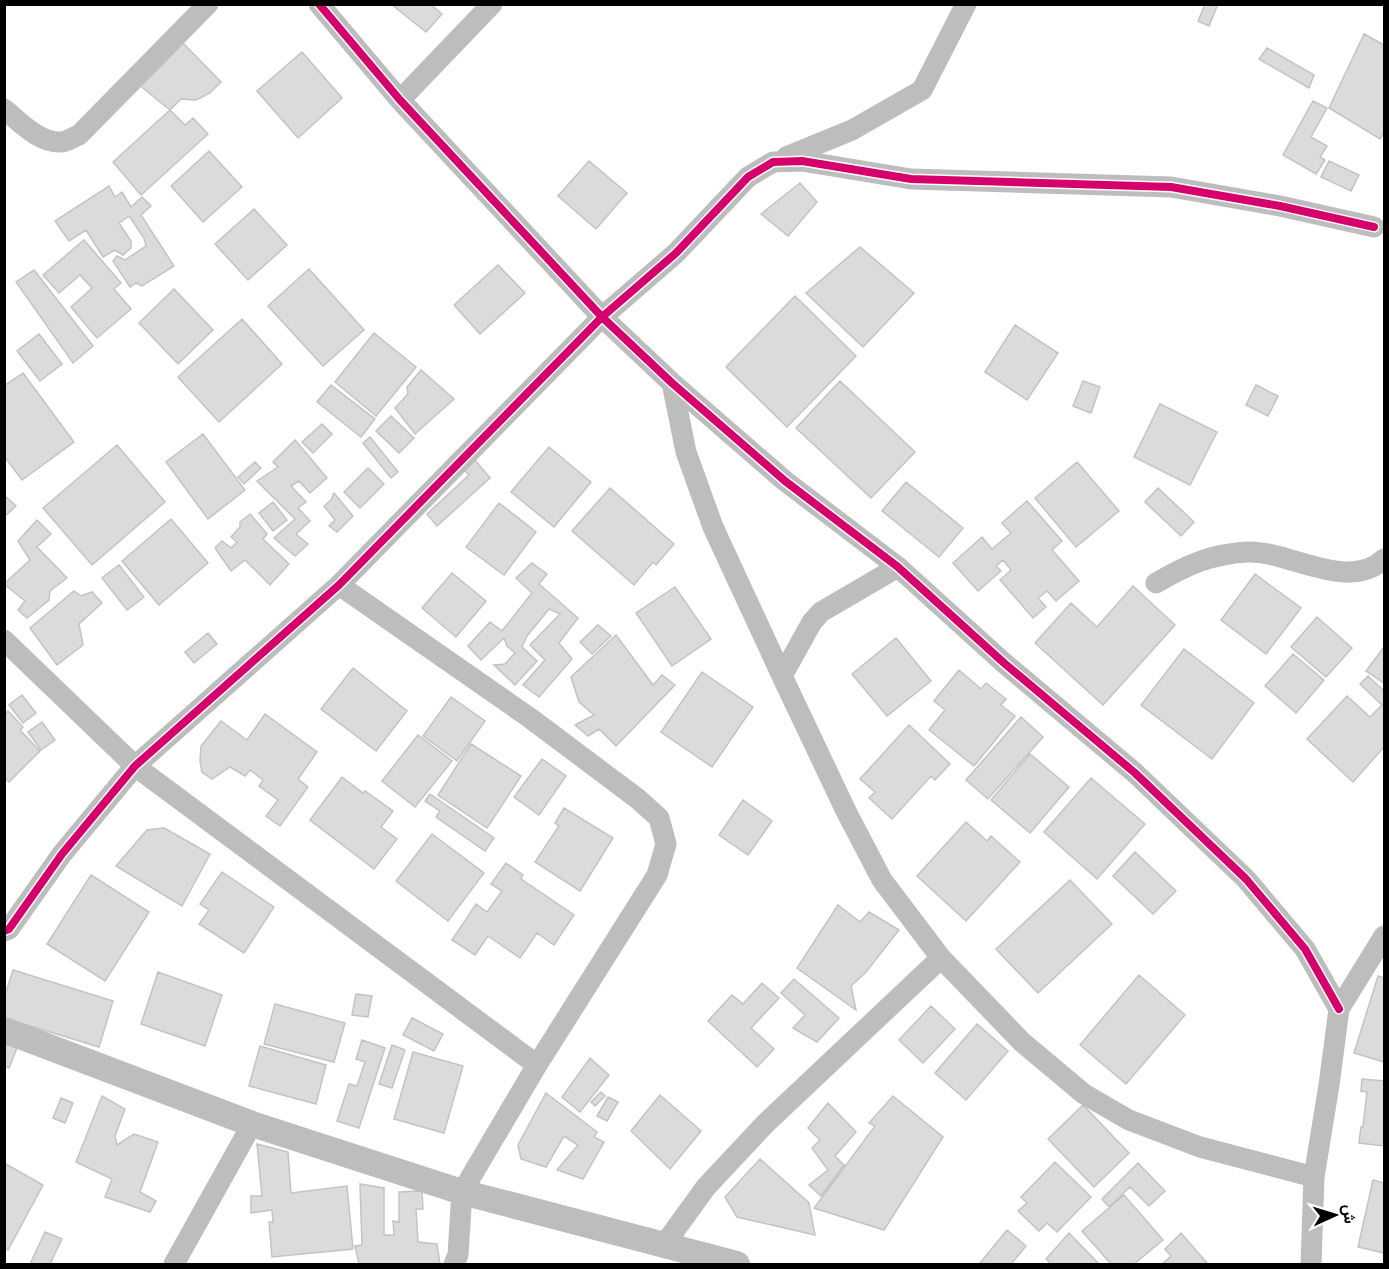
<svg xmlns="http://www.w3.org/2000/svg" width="1389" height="1269" viewBox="0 0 1389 1269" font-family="Commissioner,Vazirmatn,sans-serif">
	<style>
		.building { fill: #dbdbdb; stroke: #c3c3c3; stroke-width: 1.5 }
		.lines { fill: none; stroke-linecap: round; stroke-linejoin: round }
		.minor { stroke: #bdbdbd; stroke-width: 21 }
		.tertiary { stroke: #bdbdbd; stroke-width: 26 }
		.cycleway-casing { stroke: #fff; stroke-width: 11 }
		.cycleway { stroke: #d6006c; stroke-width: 8 }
	</style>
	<rect width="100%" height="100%" fill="#fff"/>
	<!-- building -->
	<path class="building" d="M 391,4 L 430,4 L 442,14 L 426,32 Z
		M 1205,4 L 1218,4 L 1209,26 L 1198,21 Z
		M 1364,34 L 1384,45 L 1384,133 L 1380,139 L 1329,108 Z
		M 181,41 L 221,82 L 210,93 L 196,100 L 181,99 L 170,110 L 138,84 Z
		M 1267,48 L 1314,75 L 1309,88 L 1259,59 Z
		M 302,52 L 342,98 L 298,138 L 257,91 Z
		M 1313,101 L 1327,108 L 1311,137 L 1327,146 L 1320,157 L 1325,160 L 1316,174 L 1283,155 Z
		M 170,110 L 185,125 L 193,118 L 208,134 L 141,195 L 113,162 Z
		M 209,151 L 242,187 L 203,222 L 171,186 Z
		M 589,161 L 627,193 L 596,229 L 558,196 Z
		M 1329,161 L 1359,175 L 1351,191 L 1321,177 Z
		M 800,183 L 817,202 L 788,236 L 761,214 Z
		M 109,186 L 115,197 L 122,192 L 131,207 L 142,197 L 151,206 L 141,215 L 174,266 L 142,286 L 136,283 L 130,287 L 113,261 L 117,256 L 125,260 L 146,246 L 144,238 L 129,216 L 119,223 L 131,241 L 131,248 L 123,255 L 115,250 L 103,257 L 86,230 L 69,241 L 55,221 Z
		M 254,209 L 287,245 L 248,280 L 215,244 Z
		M 84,240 L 121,283 L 114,289 L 131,309 L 97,338 L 71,307 L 92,288 L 80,275 L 59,293 L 43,275 Z
		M 860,247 L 914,293 L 863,347 L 806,293 Z
		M 498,265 L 525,293 L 480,334 L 454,305 Z
		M 309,269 L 364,330 L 323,366 L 268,306 Z
		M 34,270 L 93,346 L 73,363 L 16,282 Z
		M 174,289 L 213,330 L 178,364 L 139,323 Z
		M 795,296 L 856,356 L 787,427 L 726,367 Z
		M 242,319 L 282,364 L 219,422 L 178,377 Z
		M 1015,325 L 1058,353 L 1027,400 L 985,372 Z
		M 374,333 L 416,367 L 376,416 L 335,382 Z
		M 39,334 L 62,364 L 40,381 L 17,351 Z
		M 421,370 L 454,399 L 415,434 L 395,408 L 408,394 L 407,387 Z
		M 23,373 L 74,442 L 22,480 L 4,456 L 4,386 Z
		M 840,381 L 915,452 L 871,498 L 796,428 Z
		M 1083,381 L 1100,387 L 1091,413 L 1073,406 Z
		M 331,385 L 375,419 L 361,437 L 317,402 Z
		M 1256,385 L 1278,396 L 1268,416 L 1246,405 Z
		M 1160,404 L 1217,432 L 1190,485 L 1134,457 Z
		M 391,416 L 414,438 L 399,453 L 376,431 Z
		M 322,424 L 332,434 L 313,453 L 302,442 Z
		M 203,434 L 245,490 L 208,519 L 166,462 Z
		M 370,437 L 398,472 L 391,478 L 363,443 Z
		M 295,440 L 327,478 L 310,493 L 299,481 L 291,486 L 306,502 L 298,508 L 310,521 L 296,534 L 308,544 L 295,556 L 274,538 L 295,519 L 257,481 L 278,467 L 273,462 Z
		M 117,445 L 165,502 L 92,565 L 43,508 Z
		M 549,447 L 591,482 L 554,527 L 511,492 Z
		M 474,459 L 490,478 L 437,526 L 427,514 L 469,475 L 463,469 Z
		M 255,462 L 261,468 L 244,484 L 238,477 Z
		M 1077,462 L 1119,511 L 1076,547 L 1035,498 Z
		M 368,468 L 384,484 L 360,508 L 344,492 Z
		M 906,482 L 963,528 L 939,557 L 882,511 Z
		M 610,488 L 674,544 L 656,565 L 653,562 L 634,585 L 572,531 Z
		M 1158,488 L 1194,522 L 1181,536 L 1145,502 Z
		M 334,493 L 353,516 L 337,532 L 329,526 L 335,520 L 324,506 L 331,500 Z
		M 4,495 L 16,506 L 4,517 Z
		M 1027,501 L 1062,541 L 1052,550 L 1079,581 L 1056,601 L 1047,591 L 1038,598 L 1046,607 L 1033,618 L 1000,580 L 1011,570 L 1003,560 L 996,566 L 1001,571 L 978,591 L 953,563 L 982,537 L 992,549 L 1011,533 L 1002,523 Z
		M 273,502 L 287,520 L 273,531 L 259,513 Z
		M 499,503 L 536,532 L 504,575 L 466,547 Z
		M 250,514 L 267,534 L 263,539 L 289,564 L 270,585 L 245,560 L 231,571 L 215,548 L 222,541 L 231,548 L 237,542 L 231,537 L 240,527 L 240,522 Z
		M 171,519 L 208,563 L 159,605 L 122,561 Z
		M 37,520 L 51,534 L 37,547 L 67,578 L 50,591 L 49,600 L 27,618 L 18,610 L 25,601 L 4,584 L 30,560 L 18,541 Z
		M 532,563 L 547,574 L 539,584 L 578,618 L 559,643 L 572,659 L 539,697 L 523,685 L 545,660 L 530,645 L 560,614 L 549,609 L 527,636 L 522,647 L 537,661 L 515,685 L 494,665 L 505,664 L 515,653 L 507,646 L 504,638 L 481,660 L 468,646 L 490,622 L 502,631 L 532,593 L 516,578 Z
		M 119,565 L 144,597 L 127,610 L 102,578 Z
		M 452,573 L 486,601 L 456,637 L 422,608 Z
		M 1255,574 L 1301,608 L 1266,654 L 1221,620 Z
		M 1133,586 L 1175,625 L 1103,705 L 1035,643 L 1071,603 L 1097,627 Z
		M 675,587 L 711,639 L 672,666 L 636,613 Z
		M 74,591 L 81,596 L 92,592 L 102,603 L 79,624 L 83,645 L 57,665 L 30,628 Z
		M 1317,617 L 1352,648 L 1326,677 L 1291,647 Z
		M 598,625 L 611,636 L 592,654 L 580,642 Z
		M 208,633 L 217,644 L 194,663 L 185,652 Z
		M 616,635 L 653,685 L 662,675 L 675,685 L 616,746 L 599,729 L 588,736 L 575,725 L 594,715 L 579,702 L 571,677 Z
		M 896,638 L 931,681 L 887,716 L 852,674 Z
		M 1384,647 L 1384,683 L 1366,671 Z
		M 1184,649 L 1254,703 L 1212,759 L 1141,705 Z
		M 1293,654 L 1324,680 L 1296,713 L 1265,686 Z
		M 353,668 L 407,711 L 376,751 L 321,709 Z
		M 959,670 L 981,689 L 986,683 L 1006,699 L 1001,705 L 1015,716 L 974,766 L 929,730 L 945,710 L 934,701 Z
		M 702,672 L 753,707 L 712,767 L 661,732 Z
		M 1368,676 L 1384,691 L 1384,747 L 1353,782 L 1307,739 L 1347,696 L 1370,717 L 1382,705 L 1360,684 Z
		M 22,695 L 36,713 L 23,723 L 9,705 Z
		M 451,697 L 485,721 L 457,761 L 423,736 Z
		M 8,711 L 23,727 L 20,730 L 40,751 L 9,782 L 4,778 L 4,715 Z
		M 265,714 L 317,752 L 298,779 L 308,787 L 280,826 L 266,816 L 278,800 L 259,786 L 263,780 L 250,770 L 245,776 L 230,767 L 212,779 L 202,772 L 200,761 L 201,746 L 221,721 L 247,740 Z
		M 1021,717 L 1043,737 L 988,799 L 966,780 Z
		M 42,722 L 55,740 L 41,750 L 28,732 Z
		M 909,725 L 950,764 L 935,780 L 931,776 L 892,819 L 869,798 L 875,792 L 860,779 Z
		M 418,735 L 452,761 L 415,807 L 382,781 Z
		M 471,744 L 521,776 L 487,828 L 438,795 Z
		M 1030,754 L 1069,787 L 1030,833 L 991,800 Z
		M 542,759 L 566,776 L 539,815 L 514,797 Z
		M 342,777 L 363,793 L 365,791 L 393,811 L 381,827 L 397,839 L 374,869 L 310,820 Z
		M 1091,778 L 1145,824 L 1097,879 L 1044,832 Z
		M 430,794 L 494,838 L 485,851 L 436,817 L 440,811 L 425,801 Z
		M 743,800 L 772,821 L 748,855 L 719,835 Z
		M 564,808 L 613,838 L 580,891 L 535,862 L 559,826 L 555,823 Z
		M 966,822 L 987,841 L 991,836 L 1020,862 L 966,921 L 917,876 Z
		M 164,828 L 210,854 L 182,906 L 116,866 L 147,830 Z
		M 432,834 L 484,873 L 448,921 L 396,881 Z
		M 1135,852 L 1176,891 L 1153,914 L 1113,876 Z
		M 506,863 L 523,875 L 521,879 L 574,915 L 554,945 L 537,933 L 520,958 L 488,936 L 475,955 L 452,940 L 476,904 L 487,912 L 502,891 L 491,884 Z
		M 222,872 L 274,907 L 244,953 L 199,924 L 209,910 L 200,904 Z
		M 91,875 L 149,912 L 105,981 L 47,944 Z
		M 1070,880 L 1112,924 L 1038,993 L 996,949 Z
		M 838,905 L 860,922 L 869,912 L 899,930 L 866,972 L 851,986 L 856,1010 L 797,968 Z
		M 13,970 L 113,1001 L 99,1047 L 4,1018 L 4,998 Z
		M 158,972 L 222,995 L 205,1046 L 141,1024 Z
		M 1139,975 L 1185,1015 L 1126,1084 L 1080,1045 Z
		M 1378,976 L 1384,978 L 1384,1062 L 1354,1053 Z
		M 794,979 L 839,1018 L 817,1042 L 793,1028 L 805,1015 L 781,993 Z
		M 762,983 L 779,998 L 751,1028 L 774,1049 L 757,1067 L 708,1021 L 732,995 L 743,1004 Z
		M 356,994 L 372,996 L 368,1017 L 352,1015 Z
		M 275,1004 L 345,1023 L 334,1062 L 264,1044 Z
		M 931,1006 L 955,1029 L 923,1063 L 899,1040 Z
		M 412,1018 L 443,1034 L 434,1051 L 403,1035 Z
		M 977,1024 L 1008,1051 L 966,1100 L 935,1073 Z
		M 362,1040 L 385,1048 L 359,1128 L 337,1121 L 349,1084 L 357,1086 L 365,1062 L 356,1059 Z
		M 4,1043 L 17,1048 L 9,1068 L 4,1066 Z
		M 392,1045 L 405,1050 L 392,1088 L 379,1084 Z
		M 260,1046 L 326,1065 L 316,1104 L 249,1086 Z
		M 413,1052 L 463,1066 L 444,1133 L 394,1119 Z
		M 590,1058 L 609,1075 L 580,1112 L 562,1097 Z
		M 1362,1079 L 1384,1081 L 1384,1146 L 1359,1143 L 1361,1127 L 1363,1127 L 1367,1092 L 1361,1091 Z
		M 601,1092 L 605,1096 L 595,1106 L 591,1102 Z
		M 546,1093 L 597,1132 L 594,1137 L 604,1142 L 583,1179 L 557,1170 L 578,1145 L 564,1136 L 546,1167 L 521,1159 L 518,1145 Z
		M 660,1095 L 701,1131 L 670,1169 L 631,1131 Z
		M 102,1096 L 125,1109 L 115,1136 L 117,1145 L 134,1134 L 158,1142 L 140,1192 L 156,1201 L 150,1212 L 105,1197 L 112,1179 L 76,1162 Z
		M 893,1096 L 943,1137 L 884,1230 L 814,1208 L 875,1126 L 869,1123 Z
		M 608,1097 L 618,1102 L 607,1121 L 597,1116 Z
		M 61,1098 L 73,1103 L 65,1123 L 53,1118 Z
		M 828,1103 L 856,1132 L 835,1156 L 844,1165 L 821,1196 L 809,1185 L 828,1170 L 812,1148 L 820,1140 L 808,1128 Z
		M 1083,1105 L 1129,1153 L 1094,1187 L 1048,1139 Z
		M 257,1144 L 288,1152 L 291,1193 L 347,1186 L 353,1249 L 272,1257 L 269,1222 L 273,1222 L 272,1210 L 251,1213 L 251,1196 L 262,1196 Z
		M 760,1159 L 809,1203 L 815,1235 L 737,1217 L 725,1197 Z
		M 1055,1162 L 1091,1197 L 1057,1232 L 1047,1223 L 1039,1231 L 1018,1211 L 1027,1203 L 1021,1197 Z
		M 4,1163 L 43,1185 L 8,1250 L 4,1248 Z
		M 1138,1163 L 1165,1191 L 1149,1206 L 1130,1187 L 1109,1207 L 1102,1199 Z
		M 1373,1180 L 1384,1183 L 1384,1253 L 1358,1247 Z
		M 360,1184 L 384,1188 L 384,1235 L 394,1235 L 393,1221 L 399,1222 L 399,1192 L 422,1191 L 423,1209 L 416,1209 L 418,1242 L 437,1244 L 440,1264 L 359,1264 L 355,1246 L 362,1245 Z
		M 1124,1195 L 1163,1240 L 1134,1264 L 1111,1264 L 1082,1231 Z
		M 1007,1230 L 1026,1246 L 1011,1264 L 982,1264 L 980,1263 Z
		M 45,1232 L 62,1239 L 50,1264 L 30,1264 Z
		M 1069,1233 L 1099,1264 L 1051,1264 L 1046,1259 Z
		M 1181,1233 L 1208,1264 L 1162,1264 L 1171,1256 L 1165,1249 Z"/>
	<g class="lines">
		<!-- minor -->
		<path class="minor" d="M 319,4 L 400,100 L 602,317 L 676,253 L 748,177 L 773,162 L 802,161 L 911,179 L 1171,187 L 1280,206 L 1374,227
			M 400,100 L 492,4
			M 4,109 C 20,122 39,143 61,142 C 67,142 73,137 79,135 L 208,4
			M 786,157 L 852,130 L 922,90 L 966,4
			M 672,383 L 686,452 L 713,527 L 782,676 L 846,811 L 882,880 L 941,958 L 1022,1042 L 1084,1094 L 1129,1120 L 1200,1147 L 1314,1177
			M 1156,583 C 1187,565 1211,554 1247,552 C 1288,550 1348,593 1384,559
			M 339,585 L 530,718 L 638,799 L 659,818 L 666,844 L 657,875 L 537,1065 L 462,1192 L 458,1255 L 454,1264
			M 4,640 L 135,766 L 537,1065
			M 782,676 L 812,622 L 821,612 L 898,567
			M 4,931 L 9,929 L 62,854 L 135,766 L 339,585 L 602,317 L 672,383 L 785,481 L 898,567 L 1004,663 L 1135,773 L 1246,879 L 1305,949 L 1339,1009
			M 664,1245 L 706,1187 L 766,1123 L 941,958
			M 174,1264 L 252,1124
			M 1311,1264 L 1314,1177 L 1329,1085 L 1339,1009 L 1384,936"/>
		<!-- tertiary -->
		<path class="tertiary" d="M 4,1030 L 252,1124 L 462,1192 L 737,1264"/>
		<!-- cycleway casing -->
		<g class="cycleway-casing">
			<path id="cycleway" d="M 319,4 L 400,100 L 602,317 L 676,253 L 748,177 L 773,162 L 802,161 L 911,179 L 1171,187 L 1280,206 L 1374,227
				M 4,931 L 9,929 L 62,854 L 135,766 L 339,585 L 602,317 L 672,383 L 785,481 L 898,567 L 1004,663 L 1135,773 L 1246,879 L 1305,949 L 1339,1009"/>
		</g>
		<!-- cycleway -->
		<use href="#cycleway" class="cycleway"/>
	</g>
	<!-- border -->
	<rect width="1389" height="1269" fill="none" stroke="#000000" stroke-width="12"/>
	<!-- north arrow -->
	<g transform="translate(1335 1215) rotate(86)" stroke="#ffffff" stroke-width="4.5" paint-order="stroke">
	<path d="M0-4.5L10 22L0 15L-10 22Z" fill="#000000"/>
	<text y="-9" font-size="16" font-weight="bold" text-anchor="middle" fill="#000000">ش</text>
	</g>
</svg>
